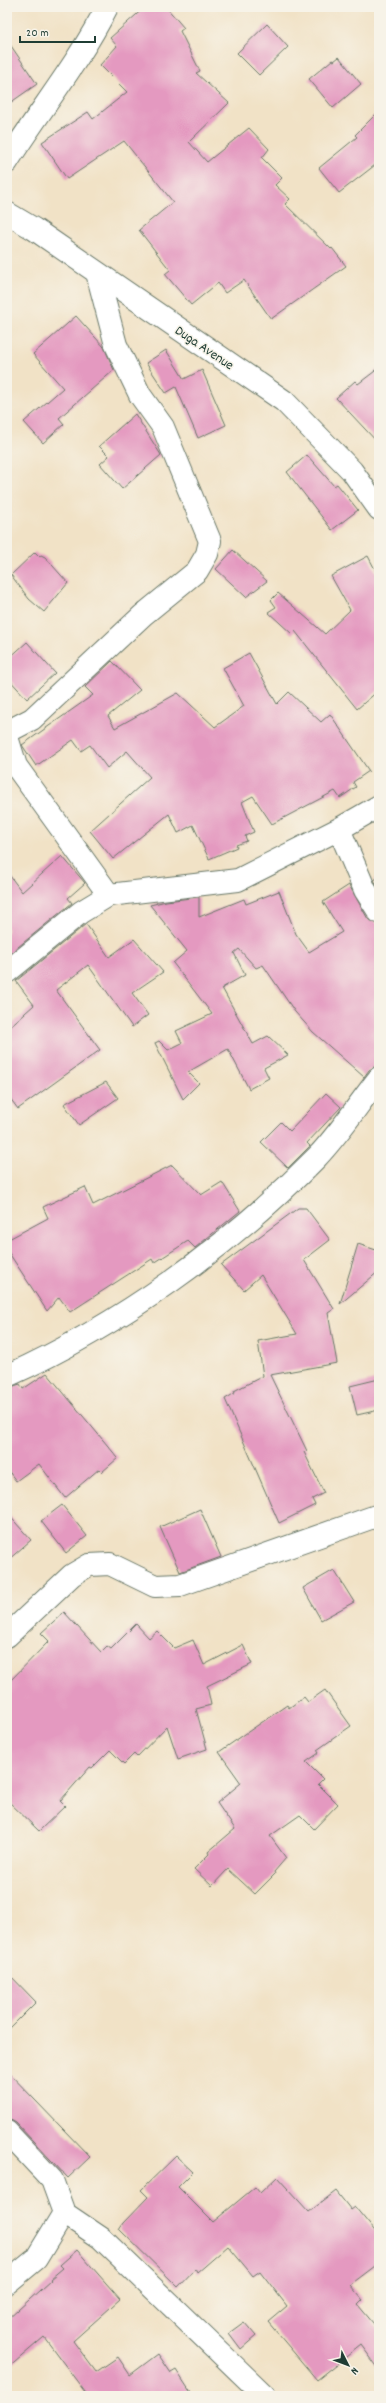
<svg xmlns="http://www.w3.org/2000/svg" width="386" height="2403" viewBox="0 0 386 2403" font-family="Dekko,sans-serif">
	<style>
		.building { fill: #e499c0 }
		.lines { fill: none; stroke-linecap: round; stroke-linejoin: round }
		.minor-casing { stroke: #687767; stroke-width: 24 }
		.minor { stroke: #fff; stroke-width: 22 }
		.labels { text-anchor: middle; stroke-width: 3; stroke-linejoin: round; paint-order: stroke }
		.street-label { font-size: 14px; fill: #1f3d34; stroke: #f7f3e8 }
	</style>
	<rect width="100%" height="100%" fill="#f7f3e8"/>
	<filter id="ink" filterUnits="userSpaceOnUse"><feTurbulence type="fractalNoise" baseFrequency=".025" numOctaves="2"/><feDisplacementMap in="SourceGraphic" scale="8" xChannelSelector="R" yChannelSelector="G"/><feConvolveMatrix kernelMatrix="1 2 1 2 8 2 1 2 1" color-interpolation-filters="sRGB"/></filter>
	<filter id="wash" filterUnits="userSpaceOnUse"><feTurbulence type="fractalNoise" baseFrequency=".012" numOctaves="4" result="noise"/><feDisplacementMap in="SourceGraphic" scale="16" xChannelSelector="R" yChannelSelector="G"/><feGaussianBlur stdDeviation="0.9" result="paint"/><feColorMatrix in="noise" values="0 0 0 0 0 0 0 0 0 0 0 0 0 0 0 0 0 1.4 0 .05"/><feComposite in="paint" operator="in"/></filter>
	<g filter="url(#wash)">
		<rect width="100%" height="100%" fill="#f1e2c6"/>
		<g id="blocks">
			<!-- building -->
			<path class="building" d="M 145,7 L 166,7 L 184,28 L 180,31 L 200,71 L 196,73 L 229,103 L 189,142 L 207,162 L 249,128 L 269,149 L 262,158 L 282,178 L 275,185 L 290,199 L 285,204 L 331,249 L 332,248 L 346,266 L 271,319 L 244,280 L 225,293 L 218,283 L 191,305 L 165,274 L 170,270 L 139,230 L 173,202 L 124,141 L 67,179 L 42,142 L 88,112 L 93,119 L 127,92 L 100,65 L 117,46 L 110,38 Z
				M 267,24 L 288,47 L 259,75 L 237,53 Z
				M 7,40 L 37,84 L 7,105 Z
				M 339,57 L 361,84 L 333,108 L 309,79 L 332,60 L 334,61 Z
				M 379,111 L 379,162 L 339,193 L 319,168 L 357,137 L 355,135 Z
				M 76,316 L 104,347 L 114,370 L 59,418 L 64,424 L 43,443 L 24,422 L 63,388 L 33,354 Z
				M 166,350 L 184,379 L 202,370 L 226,425 L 198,438 L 176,387 L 166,393 L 146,363 Z
				M 379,368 L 379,444 L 336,398 L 355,381 L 358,384 Z
				M 135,414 L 161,455 L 122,489 L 100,464 L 109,456 L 99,446 Z
				M 307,455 L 334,486 L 337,484 L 358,510 L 332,530 L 287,472 Z
				M 233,550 L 267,581 L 246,597 L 216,569 Z
				M 35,552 L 40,557 L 41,555 L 45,557 L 68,583 L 44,612 L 29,599 L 11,575 Z
				M 368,556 L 379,577 L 379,690 L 357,709 L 295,631 L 292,634 L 268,612 L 276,607 L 271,600 L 278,593 L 325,634 L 350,610 L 331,576 Z
				M 27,642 L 55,673 L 27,699 L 7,677 L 7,660 Z
				M 249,653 L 277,704 L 289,692 L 321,722 L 330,714 L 369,771 L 353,782 L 356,787 L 340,798 L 335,791 L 272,824 L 253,796 L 242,802 L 254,832 L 245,836 L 247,841 L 236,845 L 237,847 L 209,859 L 193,825 L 178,833 L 169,814 L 113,859 L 90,831 L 150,777 L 127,751 L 107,768 L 90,745 L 81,751 L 73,740 L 36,766 L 22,745 L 93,695 L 85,687 L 112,661 L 140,690 L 108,716 L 115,728 L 178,693 L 215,727 L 244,706 L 223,668 Z
				M 62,856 L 85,883 L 68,898 L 72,903 L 7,956 L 7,872 L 22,892 Z
				M 379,877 L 379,889 L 374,880 Z
				M 349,885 L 368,919 L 379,924 L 379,1064 L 369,1070 L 364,1077 L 313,1032 L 295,1012 L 263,965 L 256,968 L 239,949 L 234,953 L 245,975 L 222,988 L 253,1044 L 268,1036 L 288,1055 L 264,1068 L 269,1078 L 249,1089 L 228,1049 L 188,1072 L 199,1083 L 183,1099 L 155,1043 L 159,1041 L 168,1050 L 182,1043 L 176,1031 L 212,1014 L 173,963 L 187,951 L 150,905 L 166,901 L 199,897 L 199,917 L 244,899 L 246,904 L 279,891 L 296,934 L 309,952 L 342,932 L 323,902 Z
				M 86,924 L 109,957 L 134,939 L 163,972 L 132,993 L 148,1015 L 132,1027 L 88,965 L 56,990 L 100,1050 L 18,1109 L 7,1094 L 7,1029 L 34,1005 L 16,981 Z
				M 106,1082 L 118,1098 L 79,1125 L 64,1104 Z
				M 326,1093 L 341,1107 L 307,1143 L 310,1146 L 288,1168 L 261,1142 L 281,1122 L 290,1131 Z
				M 172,1165 L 201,1195 L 222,1182 L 240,1211 L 195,1248 L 188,1241 L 154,1263 L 152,1259 L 70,1312 L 59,1297 L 47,1311 L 7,1250 L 7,1240 L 48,1218 L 43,1207 L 85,1187 L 93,1205 Z
				M 298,1208 L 306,1208 L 330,1240 L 304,1260 L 334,1309 L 328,1313 L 337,1363 L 270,1375 L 307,1451 L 304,1452 L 324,1493 L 312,1499 L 315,1505 L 279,1523 L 225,1399 L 235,1393 L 234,1391 L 263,1376 L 258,1341 L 297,1334 L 261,1275 L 244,1290 L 221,1265 Z
				M 358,1244 L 379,1251 L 379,1271 L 340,1304 Z
				M 47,1373 L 118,1458 L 102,1472 L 99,1469 L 65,1498 L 39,1464 L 16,1481 L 7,1469 L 7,1388 L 20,1384 L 23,1389 Z
				M 379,1379 L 379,1410 L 357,1415 L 350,1386 Z
				M 62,1505 L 87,1536 L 66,1553 L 41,1521 Z
				M 200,1509 L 221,1557 L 180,1572 L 160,1527 Z
				M 7,1513 L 31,1540 L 7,1561 Z
				M 334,1570 L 354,1602 L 321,1620 L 303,1588 Z
				M 64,1612 L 101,1652 L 107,1646 L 111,1649 L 136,1624 L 149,1638 L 157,1631 L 174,1648 L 193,1640 L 204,1665 L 243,1645 L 252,1664 L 207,1686 L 211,1705 L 196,1709 L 207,1749 L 178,1759 L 167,1726 L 137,1757 L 134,1754 L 124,1764 L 110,1750 L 92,1768 L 90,1767 L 60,1801 L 65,1806 L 39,1831 L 7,1800 L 7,1684 L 49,1641 L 41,1633 Z
				M 325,1690 L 351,1726 L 317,1750 L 319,1753 L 306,1762 L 323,1779 L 318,1784 L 338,1804 L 314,1829 L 300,1815 L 270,1836 L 286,1858 L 274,1872 L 275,1874 L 255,1894 L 228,1869 L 212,1886 L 194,1869 L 209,1854 L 208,1852 L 235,1829 L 217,1803 L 241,1783 L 219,1752 L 287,1705 L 289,1708 L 304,1697 L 308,1702 Z
				M 7,1972 L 36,2002 L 7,2031 Z
				M 7,2071 L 90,2157 L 68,2178 L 16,2123 L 7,2118 Z
				M 176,2156 L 193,2172 L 178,2187 L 213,2222 L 255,2187 L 260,2193 L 277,2177 L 309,2212 L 336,2191 L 351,2210 L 355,2207 L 379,2236 L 379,2263 L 350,2285 L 363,2300 L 358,2305 L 379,2330 L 379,2369 L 361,2345 L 317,2380 L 268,2322 L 287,2306 L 260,2271 L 253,2276 L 228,2246 L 197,2273 L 195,2269 L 178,2287 L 119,2229 L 123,2223 L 148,2197 L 141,2190 Z
				M 77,2250 L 120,2299 L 73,2341 L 96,2372 L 118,2357 L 130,2375 L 158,2354 L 171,2373 L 176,2370 L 193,2396 L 88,2396 L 44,2337 L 7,2369 L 7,2320 L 51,2280 L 50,2279 L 63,2268 L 60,2265 Z
				M 244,2322 L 256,2336 L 241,2349 L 229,2333 Z"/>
		</g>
	</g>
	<g filter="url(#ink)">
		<use href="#blocks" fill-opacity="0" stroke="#687767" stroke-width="1"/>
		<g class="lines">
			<!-- minor casing -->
			<g class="minor-casing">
				<path id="minor" d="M 7,162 C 40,110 79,62 107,7
					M 7,213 L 34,229 L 284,401 L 352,471 L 379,509
					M 7,732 L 32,719 L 143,615 L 197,571 L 207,554 L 210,541 L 163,427 L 140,395 L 116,345 L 97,273
					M 7,737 L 16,766 L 109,895 L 238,880 L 339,829 L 379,806
					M 339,829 L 365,890 L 379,912
					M 7,972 L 81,912 L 109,895
					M 7,1376 C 119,1326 231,1245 317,1157 C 340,1133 359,1103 379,1078
					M 7,1636 L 72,1575 L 89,1565 L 110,1564 L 155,1586 L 180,1585 L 379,1515
					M 7,2132 L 52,2180 L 64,2213 L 36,2259 L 7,2283
					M 64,2213 L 101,2238 L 265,2396"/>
			</g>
			<!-- minor -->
			<use href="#minor" class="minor"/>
		</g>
	</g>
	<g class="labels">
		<!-- street labels -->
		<g class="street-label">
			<text transform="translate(205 347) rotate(34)" y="5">Duga Avenue</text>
		</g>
	</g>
	<!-- margin -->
	<rect width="386" height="2403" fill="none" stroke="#f7f3e8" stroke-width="24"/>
	<!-- north arrow -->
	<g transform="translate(348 2365) rotate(132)" stroke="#f7f3e8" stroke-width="3" paint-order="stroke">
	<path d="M0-3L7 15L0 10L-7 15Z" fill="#1f3d34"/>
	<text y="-6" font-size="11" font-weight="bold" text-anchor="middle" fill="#1f3d34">N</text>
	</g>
	<!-- scale -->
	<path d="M20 36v6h75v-6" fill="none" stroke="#1f3d34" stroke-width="2"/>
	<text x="26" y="36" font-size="12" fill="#1f3d34" stroke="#f7f3e8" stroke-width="3" paint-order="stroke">20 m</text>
</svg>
